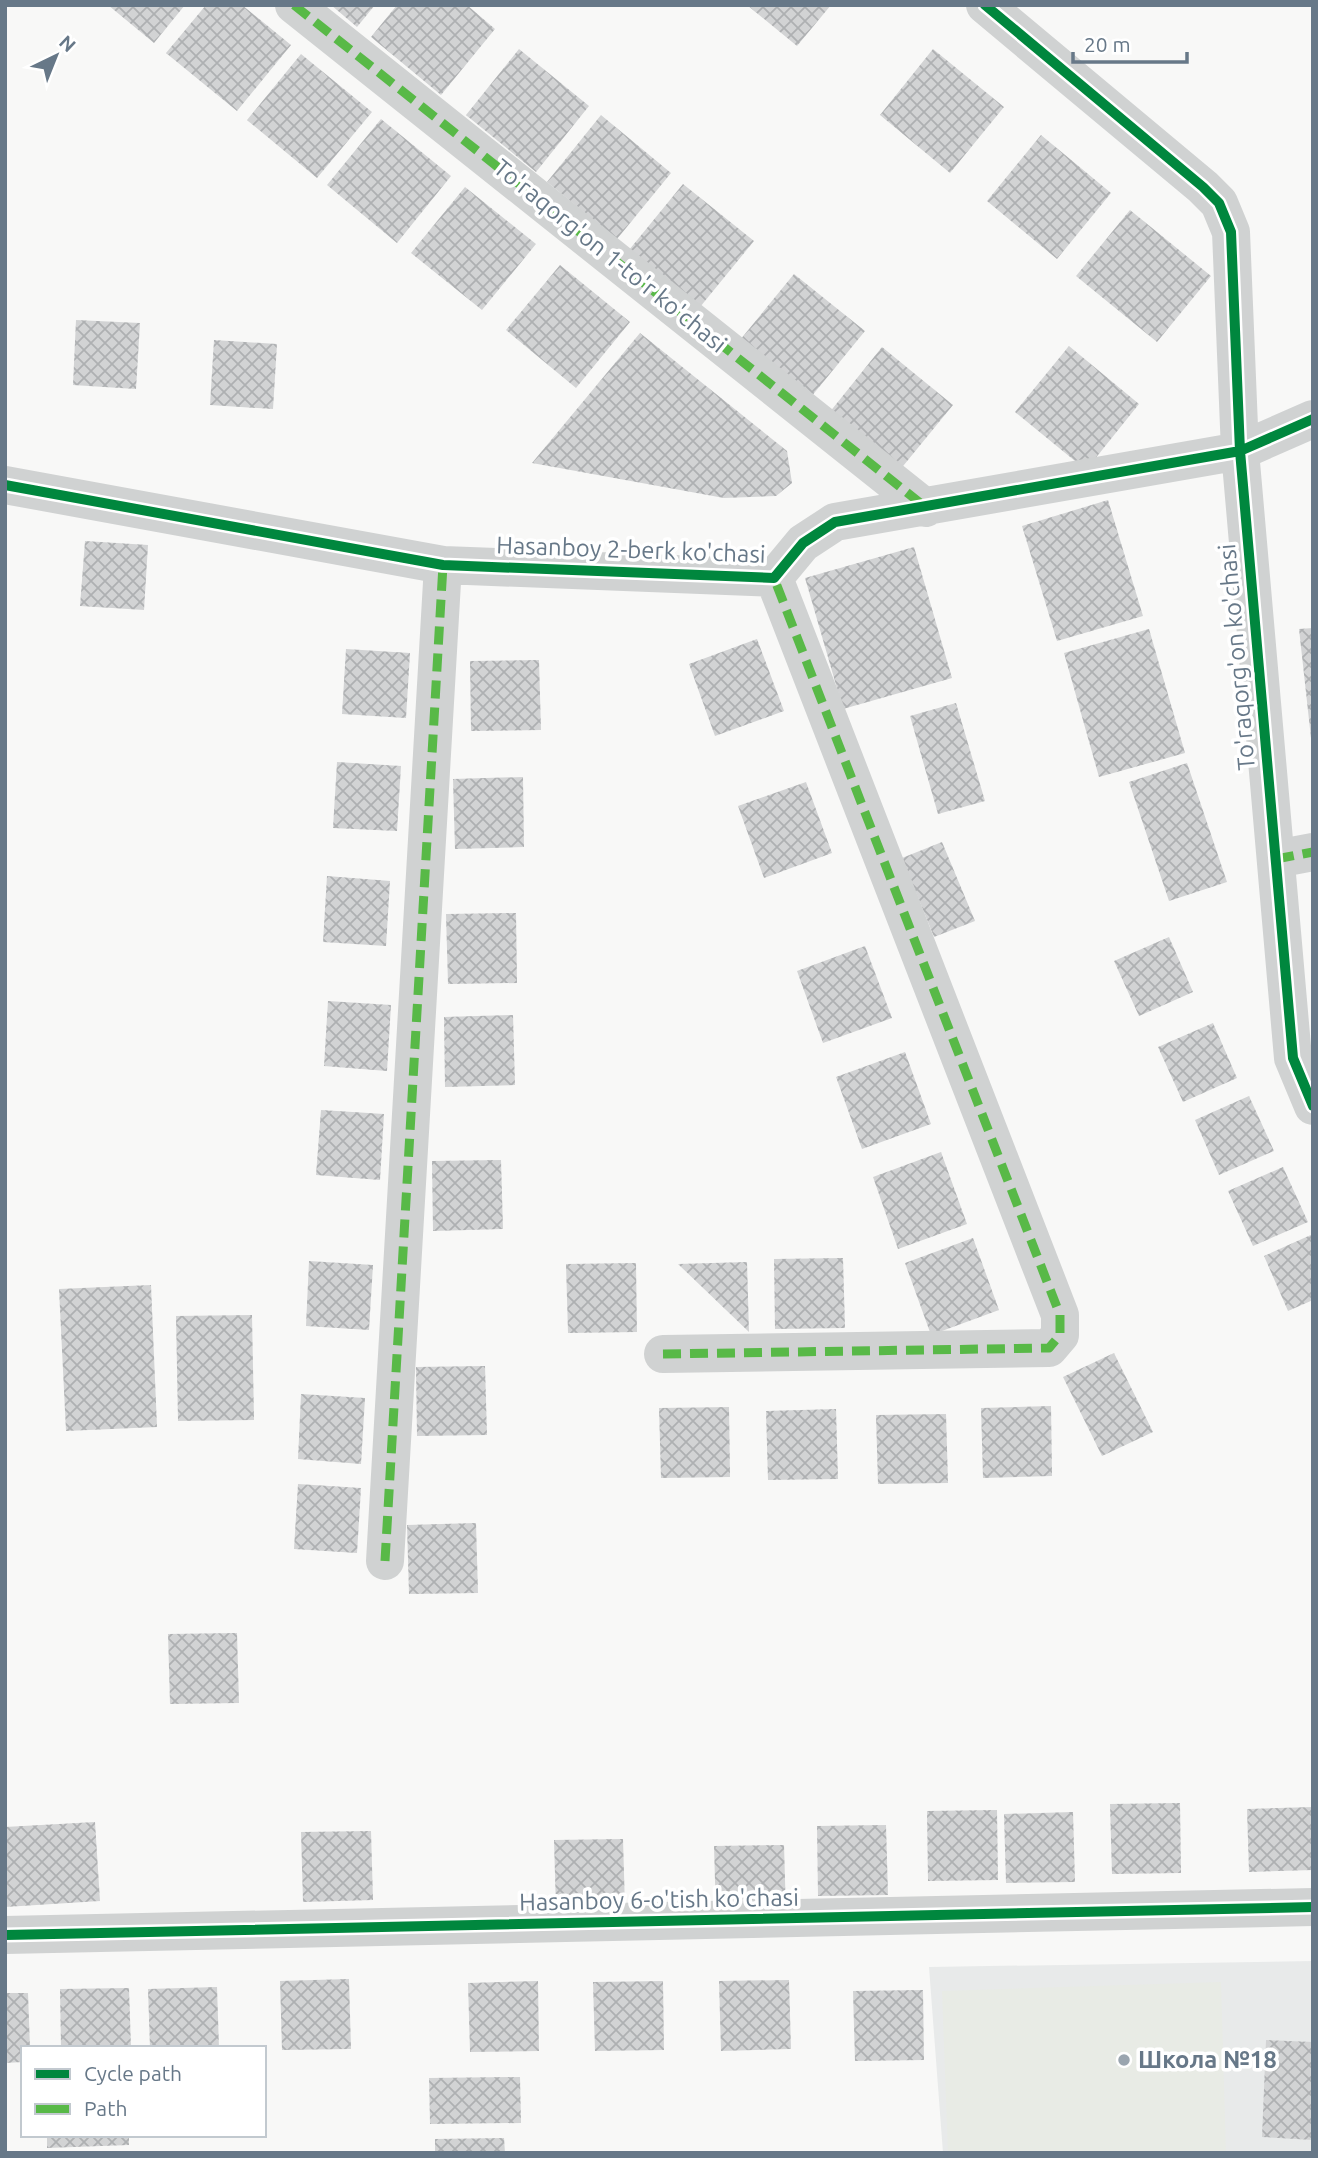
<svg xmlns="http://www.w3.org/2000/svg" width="1318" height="2158" viewBox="0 0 1318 2158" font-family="Ubuntu,sans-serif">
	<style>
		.built { fill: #e8eaea }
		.park { fill: #e8ebe5 }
		.building { fill: url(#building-cross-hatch) }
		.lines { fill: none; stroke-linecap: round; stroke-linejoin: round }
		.minor { stroke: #d0d2d2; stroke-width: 38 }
		.quiet { stroke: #58b947; stroke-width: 9; stroke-dasharray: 18 9; stroke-linecap: butt }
		.cycleway-casing { stroke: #fff; stroke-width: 15 }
		.cycleway { stroke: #00873e; stroke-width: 10 }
		.poi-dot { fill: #9aa5af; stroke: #fff; stroke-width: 2.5 }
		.labels { text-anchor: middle; stroke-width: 7; stroke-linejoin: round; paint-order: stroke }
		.street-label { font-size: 24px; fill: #677888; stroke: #fff }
		.poi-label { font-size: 24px; font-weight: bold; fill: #677888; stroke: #fff; text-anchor: start }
	</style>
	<defs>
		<pattern id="building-cross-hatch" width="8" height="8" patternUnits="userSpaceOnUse" patternTransform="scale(1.75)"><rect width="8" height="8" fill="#d2d3d4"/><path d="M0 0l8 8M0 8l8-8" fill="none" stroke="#aeb0b2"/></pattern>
	</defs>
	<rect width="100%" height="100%" fill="#f8f8f7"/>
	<!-- built -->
	<path class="built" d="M 1313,1961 L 1313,2153 L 943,2153 L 929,1967 Z"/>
	<!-- park -->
	<path class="park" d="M 1221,1982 L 1226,2153 L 948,2153 L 942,1991 Z"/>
	<!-- building -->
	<path class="building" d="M 108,5 L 185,5 L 154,43 Z
		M 206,5 L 242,5 L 291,45 L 237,111 L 166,53 Z
		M 331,5 L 375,5 L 357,27 Z
		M 397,5 L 467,5 L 495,29 L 441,95 L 371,37 Z
		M 747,5 L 831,5 L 797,46 Z
		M 519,49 L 589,106 L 536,172 L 466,115 Z
		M 933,49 L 1004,107 L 950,173 L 880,115 Z
		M 301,54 L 372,112 L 317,178 L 247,120 Z
		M 601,115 L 671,173 L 617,239 L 547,182 Z
		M 381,119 L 451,176 L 397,243 L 327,185 Z
		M 1041,135 L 1111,193 L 1057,259 L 987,201 Z
		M 683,184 L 754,241 L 700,307 L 629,250 Z
		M 465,187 L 536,244 L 482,310 L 411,253 Z
		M 1130,210 L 1211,276 L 1157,342 L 1076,276 Z
		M 560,265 L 630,322 L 576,388 L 506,330 Z
		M 794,274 L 865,331 L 811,397 L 740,340 Z
		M 76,320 L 140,323 L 136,389 L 73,385 Z
		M 640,333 L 787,451 L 792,483 L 776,496 L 724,498 L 532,463 Z
		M 214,340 L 277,344 L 273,409 L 210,405 Z
		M 1069,346 L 1139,404 L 1086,470 L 1015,412 Z
		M 882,347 L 953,405 L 899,471 L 829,413 Z
		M 1108,500 L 1143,616 L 1057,641 L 1022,526 Z
		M 85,541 L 148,545 L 144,610 L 80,606 Z
		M 914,547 L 952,678 L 843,709 L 805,578 Z
		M 1313,628 L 1313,738 L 1311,738 L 1299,629 Z
		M 1149,629 L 1185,753 L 1099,777 L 1064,653 Z
		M 757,639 L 784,711 L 715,736 L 689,664 Z
		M 346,649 L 410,653 L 406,718 L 342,714 Z
		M 539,660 L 541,730 L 471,731 L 470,661 Z
		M 956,703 L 985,801 L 938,814 L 910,716 Z
		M 337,762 L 401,766 L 397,831 L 333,828 Z
		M 1187,763 L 1227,882 L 1169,901 L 1129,782 Z
		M 523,777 L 524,847 L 455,849 L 453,779 Z
		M 806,782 L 832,853 L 764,878 L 738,806 Z
		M 942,842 L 975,921 L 934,937 L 902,858 Z
		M 327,876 L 390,881 L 386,946 L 323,942 Z
		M 516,913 L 517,983 L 448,984 L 446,914 Z
		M 1169,937 L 1193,992 L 1139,1016 L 1114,961 Z
		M 865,946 L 892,1018 L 823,1043 L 797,971 Z
		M 328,1001 L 391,1005 L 387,1071 L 324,1066 Z
		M 513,1015 L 515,1085 L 445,1087 L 444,1017 Z
		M 1213,1023 L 1237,1078 L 1183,1102 L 1158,1047 Z
		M 905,1052 L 931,1124 L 862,1149 L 836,1077 Z
		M 1249,1096 L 1274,1151 L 1219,1175 L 1195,1120 Z
		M 321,1110 L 384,1114 L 380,1180 L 316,1175 Z
		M 941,1152 L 967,1224 L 898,1249 L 873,1177 Z
		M 501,1160 L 503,1229 L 433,1231 L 432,1161 Z
		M 1283,1167 L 1308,1222 L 1253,1246 L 1228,1191 Z
		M 1313,1234 L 1313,1300 L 1288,1311 L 1264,1256 Z
		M 973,1238 L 999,1310 L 931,1335 L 905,1263 Z
		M 843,1258 L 845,1328 L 775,1329 L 774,1259 Z
		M 309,1261 L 373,1265 L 369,1330 L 306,1326 Z
		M 747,1262 L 749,1332 L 678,1264 Z
		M 636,1263 L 637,1332 L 568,1333 L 566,1264 Z
		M 151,1285 L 157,1427 L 66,1431 L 59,1289 Z
		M 252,1315 L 254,1420 L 178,1421 L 176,1316 Z
		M 1114,1353 L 1153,1432 L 1102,1456 L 1063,1377 Z
		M 485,1366 L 487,1435 L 417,1436 L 416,1367 Z
		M 301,1394 L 365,1398 L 361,1464 L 298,1459 Z
		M 1051,1406 L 1052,1476 L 983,1478 L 981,1408 Z
		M 729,1407 L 730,1477 L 661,1478 L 659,1408 Z
		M 836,1409 L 838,1479 L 768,1480 L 766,1411 Z
		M 946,1414 L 948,1483 L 878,1484 L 876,1415 Z
		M 298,1484 L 361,1488 L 357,1553 L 294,1549 Z
		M 476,1523 L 478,1593 L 409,1594 L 407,1525 Z
		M 237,1633 L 239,1703 L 170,1704 L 168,1634 Z
		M 1180,1803 L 1181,1873 L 1112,1874 L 1110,1804 Z
		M 1313,1807 L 1313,1870 L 1249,1872 L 1247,1809 Z
		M 997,1810 L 998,1880 L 928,1881 L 927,1811 Z
		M 1073,1812 L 1075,1882 L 1006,1883 L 1004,1814 Z
		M 95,1822 L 100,1901 L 5,1907 L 5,1827 Z
		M 886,1825 L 888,1895 L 818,1896 L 817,1826 Z
		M 371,1831 L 373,1900 L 303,1902 L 301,1832 Z
		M 623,1839 L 625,1908 L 556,1909 L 554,1840 Z
		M 784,1845 L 786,1914 L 716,1916 L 714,1846 Z
		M 349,1979 L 351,2049 L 282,2050 L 280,1981 Z
		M 789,1980 L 791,2049 L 721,2051 L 719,1981 Z
		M 538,1981 L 539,2051 L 470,2052 L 468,1983 Z
		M 663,1981 L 664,2050 L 595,2051 L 593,1982 Z
		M 217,1987 L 219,2048 L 150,2048 L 148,1989 Z
		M 129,1988 L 131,2048 L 61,2048 L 60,1989 Z
		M 923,1990 L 924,2060 L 855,2061 L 853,1991 Z
		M 5,1993 L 28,1993 L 30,2048 L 23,2048 L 23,2062 L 5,2063 Z
		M 1266,2040 L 1313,2042 L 1313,2140 L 1262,2137 Z
		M 520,2077 L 521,2123 L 430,2124 L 429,2078 Z
		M 47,2135 L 129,2135 L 129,2145 L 47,2148 Z
		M 504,2138 L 505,2153 L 435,2153 L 435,2139 Z"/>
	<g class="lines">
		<!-- minor -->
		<path class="minor" d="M 294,5 L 926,508
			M 985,5 L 1203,187 L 1219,203 L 1231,232 L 1240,451 L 1293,1058 L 1313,1106
			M 5,485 L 443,565 L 774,578 L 803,543 L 835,522 L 1240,451 L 1313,419
			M 1276,859 L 1313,852
			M 663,1354 L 1049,1348 L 1060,1335 L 1060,1315 L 774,578
			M 385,1561 L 443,565
			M 5,1935 L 1313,1907"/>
		<!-- quiet -->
		<path class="quiet" d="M 294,5 L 924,506
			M 1276,859 L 1313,852
			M 663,1354 L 1049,1348 L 1060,1335 L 1060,1315 L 774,578
			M 385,1561 L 443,565"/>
		<!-- cycleway casing -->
		<g class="cycleway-casing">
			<path id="cycleway" d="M 985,5 L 1203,187 L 1219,203 L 1231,232 L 1240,451 L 1293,1058 L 1313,1106
				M 5,485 L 443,565 L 774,578 L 803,543 L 835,522 L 1240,451 L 1313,419
				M 5,1935 L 1313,1907"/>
		</g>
		<!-- cycleway -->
		<use href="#cycleway" class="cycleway"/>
	</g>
	<!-- markers -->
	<circle class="poi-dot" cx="1124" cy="2060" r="7"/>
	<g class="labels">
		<!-- street labels -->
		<g class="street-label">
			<text transform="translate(610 256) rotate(39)" y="8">To'raqorg'on 1-to'r ko'chasi</text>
			<text transform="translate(631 550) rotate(2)" y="8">Hasanboy 2-berk ko'chasi</text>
			<text transform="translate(1237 657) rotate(-95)" y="8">To'raqorg'on ko'chasi</text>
			<text transform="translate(659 1900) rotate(-1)" y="8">Hasanboy 6-o'tish ko'chasi</text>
		</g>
		<!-- poi labels -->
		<g class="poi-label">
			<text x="1138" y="2068">Школа №18</text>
		</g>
	</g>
	<!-- border -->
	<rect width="1318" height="2158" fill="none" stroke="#677888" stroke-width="14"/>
	<!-- legend -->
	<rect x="21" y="2046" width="245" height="91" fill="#ffffff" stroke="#c2c9cf" stroke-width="2"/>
	<rect x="35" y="2069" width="35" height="10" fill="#00873e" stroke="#c2c9cf" stroke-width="2"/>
	<text x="84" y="2081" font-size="21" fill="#677888">Cycle path</text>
	<rect x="35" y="2104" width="35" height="10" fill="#58b947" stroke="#c2c9cf" stroke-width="2"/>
	<text x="84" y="2116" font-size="21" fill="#677888">Path</text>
	<!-- north arrow -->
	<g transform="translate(56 56) rotate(43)" stroke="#ffffff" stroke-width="5" paint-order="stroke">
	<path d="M0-5L12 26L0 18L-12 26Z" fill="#677888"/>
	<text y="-10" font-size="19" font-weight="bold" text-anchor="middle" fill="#677888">N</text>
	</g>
	<!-- scale -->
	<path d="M1073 52v10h114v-10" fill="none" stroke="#677888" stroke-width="3.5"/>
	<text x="1084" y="52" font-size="21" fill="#677888" stroke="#ffffff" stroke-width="5" paint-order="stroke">20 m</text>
</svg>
